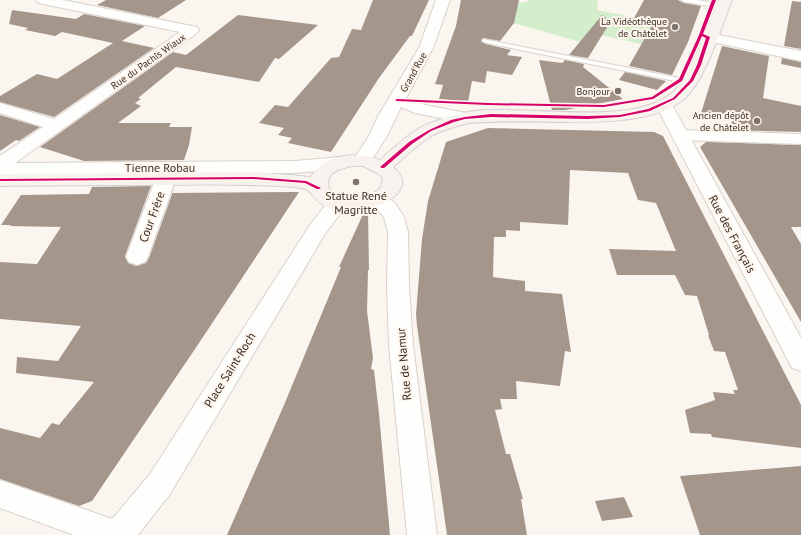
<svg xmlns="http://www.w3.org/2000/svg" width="801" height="535" viewBox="0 0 801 535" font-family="'PT Sans',sans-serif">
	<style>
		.green { fill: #d4eecb }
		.building { fill: #a5968c }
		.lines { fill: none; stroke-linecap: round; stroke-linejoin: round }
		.service-casing { stroke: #d8d1ca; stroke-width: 2 }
		.minor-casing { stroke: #d8d1ca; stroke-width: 2 }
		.secondary-casing { stroke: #d8d1ca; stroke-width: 2 }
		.primary-casing { stroke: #d5d1ce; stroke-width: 2 }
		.service { fill: #fefefd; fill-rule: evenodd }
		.minor { fill: #fefefd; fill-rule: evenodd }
		.secondary { fill: #fefefd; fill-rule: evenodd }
		.primary { fill: #f7f2ee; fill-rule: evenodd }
		.cycleway-casing { stroke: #fff5ec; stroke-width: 3 }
		.cycleway { fill: #d6006c; fill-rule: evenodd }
		.poi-dot { fill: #7c746d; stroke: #fff5ec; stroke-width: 1.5 }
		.labels { text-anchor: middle; stroke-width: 4; stroke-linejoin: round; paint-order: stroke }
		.far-poi-label { font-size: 10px; fill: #372e26; stroke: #fff5ec; text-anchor: end }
		.far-street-label { font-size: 10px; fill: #372e26; stroke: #fff5ec }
		.street-label { font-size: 12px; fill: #372e26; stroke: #fff5ec }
		.poi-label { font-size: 12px; fill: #372e26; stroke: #fff5ec }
	</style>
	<rect width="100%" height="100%" fill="#fbf5f0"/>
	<!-- green -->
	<path class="green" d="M 528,0 L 598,0 L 597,10 L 667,24 L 682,53 L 591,33 L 584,43 L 499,19 L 514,3 L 527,2 Z"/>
	<!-- building -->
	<path class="building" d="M 106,0 L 186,0 L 158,18 L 97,5 Z
		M 373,0 L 429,0 L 412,36 L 410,36 L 379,78 L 331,152 L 288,143 L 292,138 L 278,135 L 284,128 L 259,123 L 275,105 L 288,107 L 331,58 L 339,57 L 352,29 L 361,30 Z
		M 461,0 L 519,0 L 514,23 L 500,41 L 483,38 L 481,41 L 486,44 L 511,50 L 507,55 L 522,57 L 512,75 L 487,71 L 485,83 L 472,81 L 468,102 L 439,99 L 443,85 L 435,84 L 456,26 Z
		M 644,0 L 678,0 L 684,3 L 701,6 L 688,42 L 672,75 L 629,66 L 654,22 L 634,18 Z
		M 792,1 L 801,2 L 801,49 L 784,46 Z
		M 12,10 L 76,19 L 84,14 L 145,26 L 122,41 L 154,48 L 54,117 L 0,102 L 0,96 L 37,74 L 57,79 L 113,43 L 62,32 L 55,36 L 25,30 L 28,28 L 9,24 Z
		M 238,15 L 318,25 L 279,59 L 275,58 L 259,82 L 176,67 L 138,98 L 141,99 L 135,103 L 141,106 L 118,123 L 171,123 L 169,127 L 192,127 L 189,145 L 184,160 L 84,161 L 40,147 L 173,52 L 186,55 Z
		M 602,15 L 611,21 L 588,58 L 569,55 Z
		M 722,46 L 769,56 L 763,98 L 801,106 L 801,132 L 722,130 L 740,115 L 701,113 Z
		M 782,58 L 801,62 L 801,68 L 781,64 Z
		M 539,60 L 562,63 L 565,60 L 584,64 L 583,67 L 623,99 L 565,110 L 552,110 Z
		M 625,72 L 666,81 L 657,90 L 619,80 Z
		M 0,115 L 40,127 L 19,141 L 16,140 L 0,151 Z
		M 488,128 L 654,132 L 663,136 L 801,405 L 801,448 L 712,437 L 711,434 L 690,433 L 685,410 L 715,400 L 713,392 L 735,394 L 733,390 L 738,390 L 725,352 L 714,351 L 708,335 L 709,335 L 697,296 L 685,295 L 675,275 L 617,275 L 609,249 L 676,251 L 656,203 L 638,200 L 628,173 L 570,170 L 568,225 L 520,222 L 520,231 L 506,230 L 506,237 L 494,237 L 493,277 L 525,281 L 525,291 L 562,294 L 571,352 L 565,351 L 560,386 L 516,381 L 517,399 L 500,399 L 502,409 L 495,410 L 506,454 L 510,454 L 523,499 L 521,499 L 527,535 L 447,535 L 417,326 L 416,314 L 422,239 L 428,201 L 446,142 Z
		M 706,142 L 801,145 L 801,227 L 791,227 L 801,244 L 801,322 L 700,147 Z
		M 151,186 L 125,256 L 128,263 L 136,266 L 146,263 L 149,258 L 175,186 L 172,193 L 299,192 L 195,349 L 92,501 L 79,506 L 0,479 L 0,428 L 40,438 L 52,423 L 59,425 L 94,382 L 16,373 L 17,357 L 58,361 L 81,326 L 0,319 L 0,262 L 37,264 L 61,227 L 10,226 L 11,225 L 1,225 L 21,195 L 89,194 L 92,187 Z
		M 368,211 L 369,270 L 368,270 L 367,311 L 373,358 L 371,369 L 374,370 L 379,414 L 390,535 L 227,535 L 284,405 L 341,267 L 339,267 L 364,212 Z
		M 801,466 L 801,535 L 700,535 L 680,476 Z
		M 624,497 L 633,517 L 602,521 L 595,501 Z"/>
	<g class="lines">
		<!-- service casing -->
		<g class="service-casing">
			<path id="service" d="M 681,0 L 697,0 L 722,4 L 725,6 L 722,8 L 684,2 Z
				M 483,39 L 690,80 L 694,82 L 690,84 L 486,43 L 482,41 Z"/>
		</g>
		<!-- minor casing -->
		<g class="minor-casing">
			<path id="minor" d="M 36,0 L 63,0 L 192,26 L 197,27 L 199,30 L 197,33 L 15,163 L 295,161 L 340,157 L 347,159 L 349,163 L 347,167 L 340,169 L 295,173 L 171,173 L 176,178 L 148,257 L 145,262 L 137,265 L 129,262 L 126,257 L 156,178 L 160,174 L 0,175 L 0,156 L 43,127 L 0,113 L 0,103 L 54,119 L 180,32 L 43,4 L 38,3 Z
				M 436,0 L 450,0 L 433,48 L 406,98 L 425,105 L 471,114 L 474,118 L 471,122 L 465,123 L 415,113 L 401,107 L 387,136 L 369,164 L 362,166 L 355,164 L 353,160 L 369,136 L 378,116 L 419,48 Z
				M 708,33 L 801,51 L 801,61 L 703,40 L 701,37 L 703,34 Z
				M 680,130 L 801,134 L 801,144 L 680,140 L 674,139 L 671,135 L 674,131 Z
				M 0,480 L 127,524 L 131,535 L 74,535 L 0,508 Z"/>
		</g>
		<!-- secondary casing -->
		<g class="secondary-casing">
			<path id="secondary" d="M 664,100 L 670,101 L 672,105 L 801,338 L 801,371 L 792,368 L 656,105 L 658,101 Z
				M 378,194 L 385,196 L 395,203 L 404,217 L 408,232 L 409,288 L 413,345 L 437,535 L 407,535 L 389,345 L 387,288 L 388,232 L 384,217 L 368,200 L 371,196 Z
				M 338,197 L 345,198 L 348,203 L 325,234 L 170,494 L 138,535 L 104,535 L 108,524 L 150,474 L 310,225 L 331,198 Z"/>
		</g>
		<!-- primary casing -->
		<g class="primary-casing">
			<path id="primary" d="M 718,0 L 732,0 C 721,28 706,79 685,98 C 646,134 540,118 489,122 C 481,122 473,122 465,124 C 453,127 439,131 428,138 C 416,146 404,158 393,167 C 421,190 379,208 360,211 C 348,212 332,211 322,204 C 309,195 314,189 295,187 C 249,184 204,184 158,185 C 105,185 53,185 0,186 L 0,174 L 253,172 L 311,177 C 323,154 357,151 380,160 C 391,150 403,139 415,131 C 428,122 447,117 463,113 C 520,101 629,130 673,92 C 691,76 708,23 718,0 ZM 363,166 L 377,173 L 383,178 L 381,187 C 377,191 374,194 369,196 C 359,200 333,201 329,188 C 323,169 351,165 363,166 Z"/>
		</g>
		<!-- service -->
		<use href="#service" class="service"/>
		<!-- minor -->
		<use href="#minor" class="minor"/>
		<!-- secondary -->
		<use href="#secondary" class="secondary"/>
		<!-- primary -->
		<use href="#primary" class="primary"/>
		<!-- cycleway casing -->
		<g class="cycleway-casing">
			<path id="cycleway" d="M 712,0 L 716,0 L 703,34 L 710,37 L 701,65 L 693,81 L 675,99 L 650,111 L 620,117 L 587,119 L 491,117 L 465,119 L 454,122 L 431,131 L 412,144 L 384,168 L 382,168 L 380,167 L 409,142 L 429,130 L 451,120 L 465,117 L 491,114 L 587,116 L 620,115 L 648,109 L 673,98 L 690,80 L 697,65 L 706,38 L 702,36 L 682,81 L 653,99 L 604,107 L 488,105 L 397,101 L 395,100 L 397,99 L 488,103 L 604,105 L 652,97 L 679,79 L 699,35 Z
				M 253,177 L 306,181 L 321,188 L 319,189 L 317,189 L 305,183 L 253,179 L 0,181 L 0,179 Z"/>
		</g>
		<!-- cycleway -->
		<use href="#cycleway" class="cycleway"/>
	</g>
	<!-- markers -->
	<g class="poi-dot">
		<circle cx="675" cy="27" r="4"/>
		<circle cx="618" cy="91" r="4"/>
		<circle cx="757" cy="121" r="4"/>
		<circle cx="356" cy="182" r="4"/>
	</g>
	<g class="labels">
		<!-- far-poi labels -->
		<g class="far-poi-label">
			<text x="667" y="25">La Vidéothèque<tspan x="667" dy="12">de Châtelet</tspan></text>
			<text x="610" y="95">Bonjour</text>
			<text x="749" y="119">Ancien dépôt<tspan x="749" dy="12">de Châtelet</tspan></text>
		</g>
		<!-- far-street labels -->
		<g class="far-street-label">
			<text transform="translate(148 61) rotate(-35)" y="4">Rue du Pachîs Wiaux</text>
			<text transform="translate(413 72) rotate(-61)" y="4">Grand'Rue</text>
		</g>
		<!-- street labels -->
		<g class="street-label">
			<text x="160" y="172">Tienne Robau</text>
			<text transform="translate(152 217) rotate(-70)" y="4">Cour Frère</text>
			<text transform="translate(732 234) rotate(62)" y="4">Rue des Français</text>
			<text transform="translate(404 364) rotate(-95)" y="4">Rue de Namur</text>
			<text transform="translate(230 370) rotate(-58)" y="4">Place Saint-Roch</text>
		</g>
		<!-- poi labels -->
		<g class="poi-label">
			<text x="356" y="200">Statue René<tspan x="356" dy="14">Magritte</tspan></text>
		</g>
	</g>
</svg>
